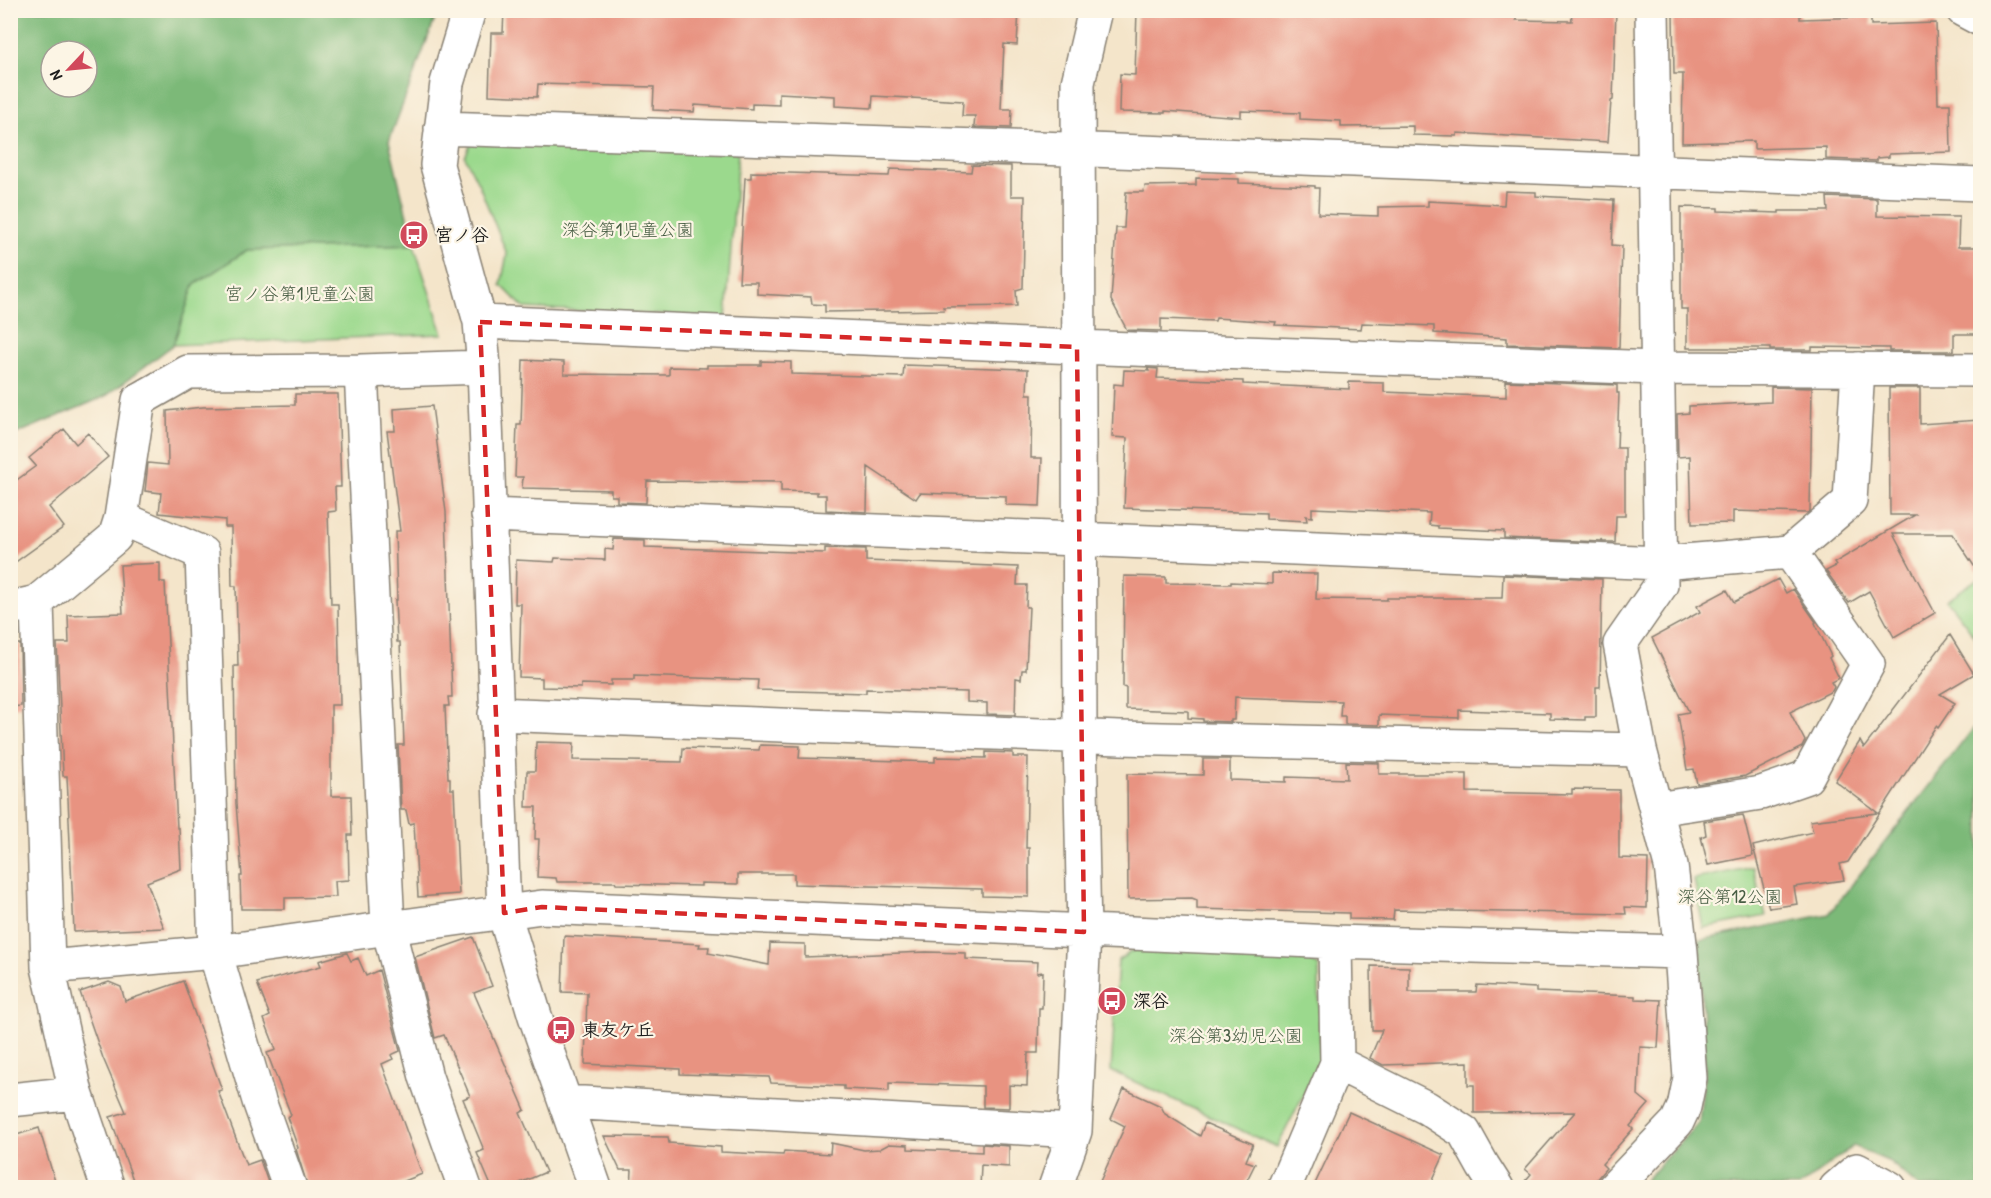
<svg xmlns="http://www.w3.org/2000/svg" width="1991" height="1198" viewBox="0 0 1991 1198" font-family="'Patrick Hand','Klee One',sans-serif">
	<style>
		.green { fill: #9bd98d; stroke: #5c7a54; stroke-width: 1.5 }
		.forest { fill: #7cb978; stroke: #4c6a4a; stroke-width: 1.5; fill-rule: evenodd }
		.building { fill: #e89381 }
		.lines { fill: none; stroke-linecap: round; stroke-linejoin: round }
		.minor-casing { stroke: #888073; stroke-width: 36 }
		.minor { stroke: #fff; stroke-width: 33 }
		.marked { fill: none; stroke: #d62828; stroke-width: 4.5; stroke-dasharray: 12 8; stroke-linejoin: round }
		.labels { text-anchor: middle; stroke-width: 4.5; stroke-linejoin: round; paint-order: stroke }
		.park-label { font-size: 18px; fill: #485e44; stroke: #fcf5e5 }
		.poi-label { font-size: 18px; font-weight: bold; fill: #1c1c1c; stroke: #fcf5e5; text-anchor: start }
	</style>
	<rect width="100%" height="100%" fill="#fcf5e5"/>
	<filter id="ink" filterUnits="userSpaceOnUse"><feTurbulence type="fractalNoise" baseFrequency=".0167" numOctaves="2"/><feDisplacementMap in="SourceGraphic" scale="12" xChannelSelector="R" yChannelSelector="G"/><feConvolveMatrix kernelMatrix="1 2 1 2 8 2 1 2 1" color-interpolation-filters="sRGB"/></filter>
	<filter id="wash" filterUnits="userSpaceOnUse"><feTurbulence type="fractalNoise" baseFrequency=".008" numOctaves="4" result="noise"/><feDisplacementMap in="SourceGraphic" scale="24" xChannelSelector="R" yChannelSelector="G"/><feGaussianBlur stdDeviation="1.35" result="paint"/><feColorMatrix in="noise" values="0 0 0 0 0 0 0 0 0 0 0 0 0 0 0 0 0 1.4 0 .05"/><feComposite in="paint" operator="in"/></filter>
	<g filter="url(#wash)">
		<rect width="100%" height="100%" fill="#f4e5ca"/>
		<!-- green -->
		<path class="green" d="M 472,140 L 738,152 L 726,318 L 524,308 L 501,285 L 507,254 L 479,185 L 465,157 Z
			M 414,245 L 443,334 L 173,345 L 194,285 L 247,250 Z
			M 1980,577 L 1980,643 L 1947,600 Z
			M 1753,867 L 1766,916 L 1703,928 L 1694,879 Z
			M 1140,946 L 1301,954 L 1319,967 L 1320,1062 L 1277,1147 L 1111,1071 L 1118,960 Z"/>
		<!-- forest -->
		<path class="forest" d="M 11,10 L 438,11 L 389,141 L 414,245 L 247,250 L 194,285 L 173,345 L 106,396 L 11,436 ZM 51,51 L 87,51 L 87,87 L 51,87 Z
			M 1980,720 L 1980,1187 L 1919,1187 L 1890,1162 L 1853,1146 L 1799,1187 L 1638,1188 L 1699,1122 L 1705,1069 L 1699,940 L 1829,914 Z"/>
		<g id="blocks">
			<!-- building -->
			<path class="building" d="M 504,10 L 1019,10 L 1017,45 L 1004,44 L 1001,109 L 1012,109 L 1011,128 L 974,127 L 975,116 L 962,116 L 963,101 L 929,99 L 873,96 L 872,108 L 835,106 L 835,96 L 779,93 L 779,105 L 752,104 L 752,109 L 695,105 L 694,112 L 653,110 L 654,87 L 538,84 L 537,97 L 489,95 L 491,33 L 503,33 Z
				M 1137,10 L 1515,10 L 1516,20 L 1572,21 L 1571,10 L 1616,10 L 1613,100 L 1611,101 L 1608,142 L 1457,133 L 1457,136 L 1413,135 L 1413,126 L 1341,127 L 1341,121 L 1300,119 L 1300,113 L 1241,111 L 1241,117 L 1165,111 L 1165,113 L 1119,112 L 1120,74 L 1135,75 Z
				M 1744,12 L 1744,14 L 1800,13 L 1800,19 L 1871,17 L 1871,25 L 1936,23 L 1938,104 L 1950,104 L 1951,152 L 1889,154 L 1889,157 L 1877,158 L 1877,161 L 1826,159 L 1826,147 L 1754,149 L 1754,141 L 1682,143 L 1683,74 L 1674,74 L 1673,13 Z
				M 972,165 L 1011,166 L 1011,196 L 1025,196 L 1023,288 L 1016,290 L 1017,306 L 943,307 L 944,310 L 825,312 L 825,305 L 812,304 L 811,297 L 757,294 L 757,282 L 739,282 L 745,178 L 751,178 L 751,172 L 889,176 L 890,169 L 971,172 Z
				M 1196,178 L 1239,179 L 1239,183 L 1315,186 L 1315,188 L 1319,188 L 1318,214 L 1378,216 L 1378,207 L 1428,206 L 1428,201 L 1504,205 L 1505,191 L 1536,192 L 1536,196 L 1614,200 L 1612,245 L 1622,246 L 1619,348 L 1507,344 L 1507,338 L 1434,333 L 1434,326 L 1362,323 L 1361,329 L 1275,325 L 1276,322 L 1216,318 L 1215,321 L 1161,319 L 1161,331 L 1127,330 L 1111,300 L 1116,228 L 1124,228 L 1126,192 L 1144,192 L 1145,186 L 1196,185 Z
				M 1827,197 L 1877,199 L 1877,216 L 1959,217 L 1958,247 L 1980,247 L 1980,334 L 1954,334 L 1954,351 L 1889,351 L 1889,348 L 1812,347 L 1812,350 L 1770,350 L 1770,348 L 1687,348 L 1687,309 L 1681,309 L 1681,207 L 1718,208 L 1718,211 L 1779,213 L 1779,211 L 1828,211 Z
				M 523,360 L 564,362 L 564,374 L 669,375 L 669,367 L 707,368 L 707,365 L 761,365 L 761,361 L 791,362 L 791,374 L 903,377 L 904,365 L 1028,369 L 1027,394 L 1032,394 L 1031,458 L 1042,458 L 1040,506 L 1006,505 L 1006,496 L 920,493 L 916,499 L 868,467 L 867,512 L 826,510 L 826,495 L 817,495 L 817,492 L 781,491 L 781,482 L 647,481 L 646,503 L 617,502 L 617,496 L 611,496 L 611,490 L 522,488 L 523,477 L 515,477 L 517,425 L 521,425 Z
				M 1147,368 L 1158,369 L 1157,378 L 1243,381 L 1243,384 L 1349,389 L 1349,382 L 1384,383 L 1384,392 L 1506,397 L 1506,381 L 1617,385 L 1617,393 L 1619,393 L 1617,448 L 1625,448 L 1625,516 L 1616,516 L 1615,542 L 1603,542 L 1602,540 L 1602,542 L 1504,538 L 1504,531 L 1438,528 L 1438,526 L 1429,525 L 1430,513 L 1312,508 L 1312,517 L 1306,516 L 1307,521 L 1266,519 L 1266,513 L 1124,508 L 1127,438 L 1112,437 L 1114,384 L 1123,385 L 1124,370 L 1149,371 Z
				M 1771,387 L 1812,388 L 1810,511 L 1807,513 L 1733,511 L 1733,523 L 1692,524 L 1690,456 L 1678,457 L 1677,414 L 1689,413 L 1689,406 L 1771,402 Z
				M 1889,388 L 1920,388 L 1920,424 L 1980,420 L 1980,575 L 1953,534 L 1893,534 L 1935,613 L 1894,637 L 1869,591 L 1849,603 L 1826,571 L 1836,566 L 1834,563 L 1915,515 L 1890,515 Z
				M 295,394 L 338,394 L 341,487 L 335,487 L 336,511 L 328,512 L 331,604 L 338,604 L 340,705 L 331,705 L 331,796 L 351,796 L 352,835 L 348,835 L 349,880 L 335,881 L 336,897 L 285,898 L 285,909 L 241,909 L 240,876 L 242,876 L 236,804 L 235,738 L 234,666 L 238,666 L 236,586 L 232,586 L 231,527 L 225,527 L 225,520 L 159,513 L 161,493 L 145,491 L 148,463 L 168,465 L 167,411 L 203,407 L 295,405 Z
				M 432,406 L 446,512 L 452,697 L 448,697 L 449,706 L 445,706 L 448,778 L 450,778 L 450,789 L 454,789 L 459,894 L 418,897 L 414,823 L 409,824 L 406,810 L 401,810 L 398,745 L 404,745 L 403,717 L 400,642 L 397,642 L 395,600 L 397,600 L 395,531 L 400,531 L 387,431 L 395,431 L 394,409 Z
				M 64,429 L 76,444 L 88,433 L 108,457 L 49,507 L 64,527 L 10,566 L 10,485 L 36,466 L 29,458 Z
				M 614,539 L 645,540 L 645,547 L 825,553 L 825,548 L 866,549 L 866,561 L 1018,567 L 1017,585 L 1027,585 L 1026,607 L 1029,607 L 1026,670 L 1022,670 L 1021,679 L 1016,678 L 1015,715 L 987,714 L 987,703 L 967,702 L 967,692 L 866,689 L 866,693 L 757,690 L 758,680 L 634,676 L 634,680 L 611,680 L 611,685 L 581,684 L 581,688 L 542,687 L 542,678 L 519,677 L 521,604 L 515,604 L 516,560 L 554,562 L 555,558 L 605,560 L 605,549 L 613,550 Z
				M 160,563 L 160,582 L 165,582 L 177,828 L 179,828 L 181,869 L 147,882 L 164,928 L 74,932 L 67,776 L 63,776 L 57,643 L 69,643 L 68,615 L 123,613 L 120,565 Z
				M 1272,573 L 1317,574 L 1316,599 L 1387,600 L 1387,598 L 1502,598 L 1503,575 L 1602,579 L 1600,687 L 1596,687 L 1596,717 L 1585,717 L 1585,720 L 1550,719 L 1550,713 L 1459,710 L 1459,718 L 1379,715 L 1379,725 L 1345,724 L 1345,716 L 1340,716 L 1341,701 L 1235,697 L 1234,720 L 1231,720 L 1231,722 L 1203,721 L 1203,719 L 1188,718 L 1188,711 L 1126,709 L 1126,688 L 1123,687 L 1124,576 L 1166,577 L 1166,583 L 1231,584 L 1231,582 L 1272,584 Z
				M 1778,579 L 1786,593 L 1793,589 L 1816,622 L 1815,623 L 1831,656 L 1829,658 L 1839,678 L 1831,682 L 1834,687 L 1832,691 L 1790,712 L 1805,741 L 1802,747 L 1745,776 L 1697,784 L 1694,769 L 1687,770 L 1678,714 L 1689,712 L 1652,638 L 1700,612 L 1697,606 L 1727,590 L 1734,602 Z
				M 1950,635 L 1974,674 L 1940,694 L 1955,703 L 1938,728 L 1936,726 L 1848,862 L 1840,864 L 1844,880 L 1794,887 L 1797,904 L 1769,908 L 1753,846 L 1813,832 L 1810,821 L 1878,813 L 1835,781 L 1860,741 L 1864,748 Z
				M 10,644 L 20,644 L 21,706 L 10,707 Z
				M 536,742 L 574,743 L 573,760 L 682,762 L 683,748 L 759,750 L 760,745 L 800,746 L 799,758 L 935,762 L 935,757 L 986,758 L 986,752 L 1013,753 L 1013,757 L 1028,757 L 1026,848 L 1029,848 L 1029,897 L 982,896 L 982,889 L 794,884 L 794,874 L 738,874 L 738,884 L 701,883 L 701,886 L 616,884 L 615,882 L 557,882 L 556,878 L 537,877 L 539,839 L 535,839 L 536,807 L 526,807 L 527,771 L 535,771 Z
				M 1203,759 L 1230,759 L 1230,780 L 1286,782 L 1286,777 L 1347,779 L 1346,762 L 1379,763 L 1379,774 L 1467,774 L 1467,792 L 1572,794 L 1572,789 L 1619,790 L 1619,858 L 1648,859 L 1647,908 L 1625,907 L 1626,914 L 1394,910 L 1393,920 L 1349,919 L 1349,913 L 1197,909 L 1197,900 L 1192,898 L 1128,899 L 1127,774 L 1203,775 Z
				M 1743,815 L 1753,856 L 1708,865 L 1701,837 L 1706,835 L 1704,821 Z
				M 564,936 L 700,944 L 699,947 L 709,947 L 708,953 L 769,965 L 770,943 L 805,944 L 805,957 L 926,952 L 966,953 L 966,959 L 1038,962 L 1037,973 L 1043,972 L 1042,1008 L 1039,1008 L 1038,1053 L 1028,1053 L 1027,1086 L 1009,1085 L 1009,1108 L 983,1107 L 983,1086 L 889,1083 L 889,1091 L 844,1089 L 844,1086 L 771,1083 L 769,1077 L 680,1074 L 680,1069 L 585,1064 L 587,993 L 562,992 Z
				M 473,937 L 492,986 L 474,993 L 525,1110 L 520,1113 L 546,1172 L 508,1188 L 492,1188 L 477,1153 L 484,1150 L 463,1099 L 470,1096 L 444,1035 L 435,1038 L 415,957 Z
				M 347,953 L 351,961 L 358,958 L 366,976 L 379,970 L 400,1051 L 391,1055 L 393,1059 L 382,1064 L 422,1174 L 387,1188 L 308,1188 L 296,1149 L 298,1148 L 287,1117 L 291,1115 L 267,1053 L 276,1050 L 264,1019 L 270,1016 L 257,983 L 321,966 L 319,961 Z
				M 1371,966 L 1409,967 L 1409,992 L 1476,992 L 1477,985 L 1536,988 L 1536,992 L 1635,996 L 1635,999 L 1661,1000 L 1658,1048 L 1640,1047 L 1638,1095 L 1649,1104 L 1630,1126 L 1633,1129 L 1602,1164 L 1606,1168 L 1589,1188 L 1519,1188 L 1531,1174 L 1525,1169 L 1575,1112 L 1474,1113 L 1474,1085 L 1468,1085 L 1468,1062 L 1383,1065 L 1370,1058 L 1382,1030 L 1372,1030 Z
				M 183,981 L 222,1090 L 218,1091 L 246,1165 L 260,1160 L 270,1188 L 136,1188 L 110,1117 L 126,1112 L 103,1058 L 80,992 L 109,982 L 121,987 L 125,1001 Z
				M 1124,1089 L 1161,1106 L 1165,1114 L 1200,1136 L 1205,1123 L 1253,1144 L 1246,1161 L 1255,1164 L 1243,1188 L 1097,1188 L 1125,1126 L 1111,1119 Z
				M 1349,1112 L 1444,1155 L 1429,1188 L 1313,1188 Z
				M 39,1128 L 57,1188 L 10,1188 L 10,1137 Z
				M 604,1136 L 668,1137 L 669,1143 L 721,1147 L 721,1152 L 783,1155 L 784,1151 L 830,1154 L 831,1143 L 864,1150 L 880,1149 L 889,1144 L 908,1145 L 908,1149 L 982,1152 L 982,1144 L 1009,1146 L 1009,1167 L 981,1165 L 980,1188 L 631,1188 L 632,1170 L 620,1170 Z"/>
		</g>
	</g>
	<g filter="url(#ink)">
		<use href="#blocks" fill-opacity="0" stroke="#888073" stroke-width="1.5"/>
		<g class="lines">
			<!-- minor casing -->
			<g class="minor-casing">
				<path id="minor" d="M 469,10 L 447,83 L 437,165 L 480,322 L 484,367 L 504,913 L 535,1016 L 595,1188
					M 1963,10 L 1980,19
					M 441,128 L 1039,148 L 1980,184
					M 480,322 L 1077,347 L 1657,368 L 1980,370
					M 361,371 L 388,927 L 426,1077 L 465,1188
					M 488,515 L 1661,563 L 1790,552 L 1850,501 L 1858,369
					M 121,518 L 202,553 L 215,952 L 259,1101 L 290,1188
					M 37,602 L 48,967 L 76,1093 L 108,1188
					M 10,608 L 37,602 L 115,537 L 121,518 L 139,400 L 188,372 L 361,371 L 484,367
					M 495,714 L 1120,738 L 1640,750
					M 1656,809 L 1761,793 L 1807,777 L 1868,664 L 1790,552
					M 1335,942 L 1681,952
					M 48,967 L 215,952 L 542,907 L 1335,942 L 1337,1063 L 1427,1108 L 1464,1132 L 1483,1166 L 1497,1188
					M 10,1100 L 76,1093
					M 566,1102 L 1075,1131
					M 1055,1188 L 1075,1131 L 1084,932 L 1080,736 L 1078,83 L 1095,10
					M 1284,1188 L 1337,1063
					M 1614,1188 L 1677,1122 L 1684,1107 L 1690,1078 L 1681,952 L 1671,866 L 1640,750 L 1620,644 L 1661,585 L 1652,10
					M 1836,1188 L 1857,1170 L 1890,1188"/>
			</g>
			<!-- minor -->
			<use href="#minor" class="minor"/>
		</g>
	</g>
	<!-- marked area -->
	<path class="marked" d="M 480,322 L 1077,347 L 1084,932 L 542,907 L 504,913 Z"/>
	<!-- icons -->
	<defs>
		<g id="bus-disc" transform="scale(1.5)"><circle r="9.5" fill="#d1495b" stroke="#fcf5e5"/><path d="M-5-6H5V4H4V6H2V4H-2V6H-4V4H-5ZM-3.5-4V0h7V-4ZM-3.5 1.2v1.5H-2V1.2ZM2 1.2v1.5H3.5V1.2Z" fill="#fff"/></g>
	</defs>
	<g fill-rule="evenodd">
		<use href="#bus-disc" x="414" y="235"/>
		<use href="#bus-disc" x="1112" y="1001"/>
		<use href="#bus-disc" x="561" y="1030"/>
	</g>
	<g class="labels">
		<!-- park labels -->
		<g class="park-label">
			<text x="628" y="236">深谷第1児童公園</text>
			<text x="300" y="300">宮ノ谷第1児童公園</text>
			<text x="1730" y="903">深谷第12公園</text>
			<text x="1236" y="1042">深谷第3幼児公園</text>
		</g>
		<!-- poi labels -->
		<g class="poi-label">
			<text x="435" y="241">宮ノ谷</text>
			<text x="1133" y="1007">深谷</text>
			<text x="582" y="1036">東友ケ丘</text>
		</g>
	</g>
	<!-- margin -->
	<rect width="1991" height="1198" fill="none" stroke="#fcf5e5" stroke-width="36"/>
	<!-- north arrow -->
	<g transform="translate(69 69) rotate(244)"><circle r="28" fill="#fcf5e5" stroke="#a29e95" stroke-width="1.5"/>
	<path d="M0-4.5L10 22L0 15L-10 22Z" fill="#d1495b"/>
	<text y="-9" font-size="16" font-weight="bold" text-anchor="middle" fill="#1c1c1c">N</text>
	</g>
</svg>
